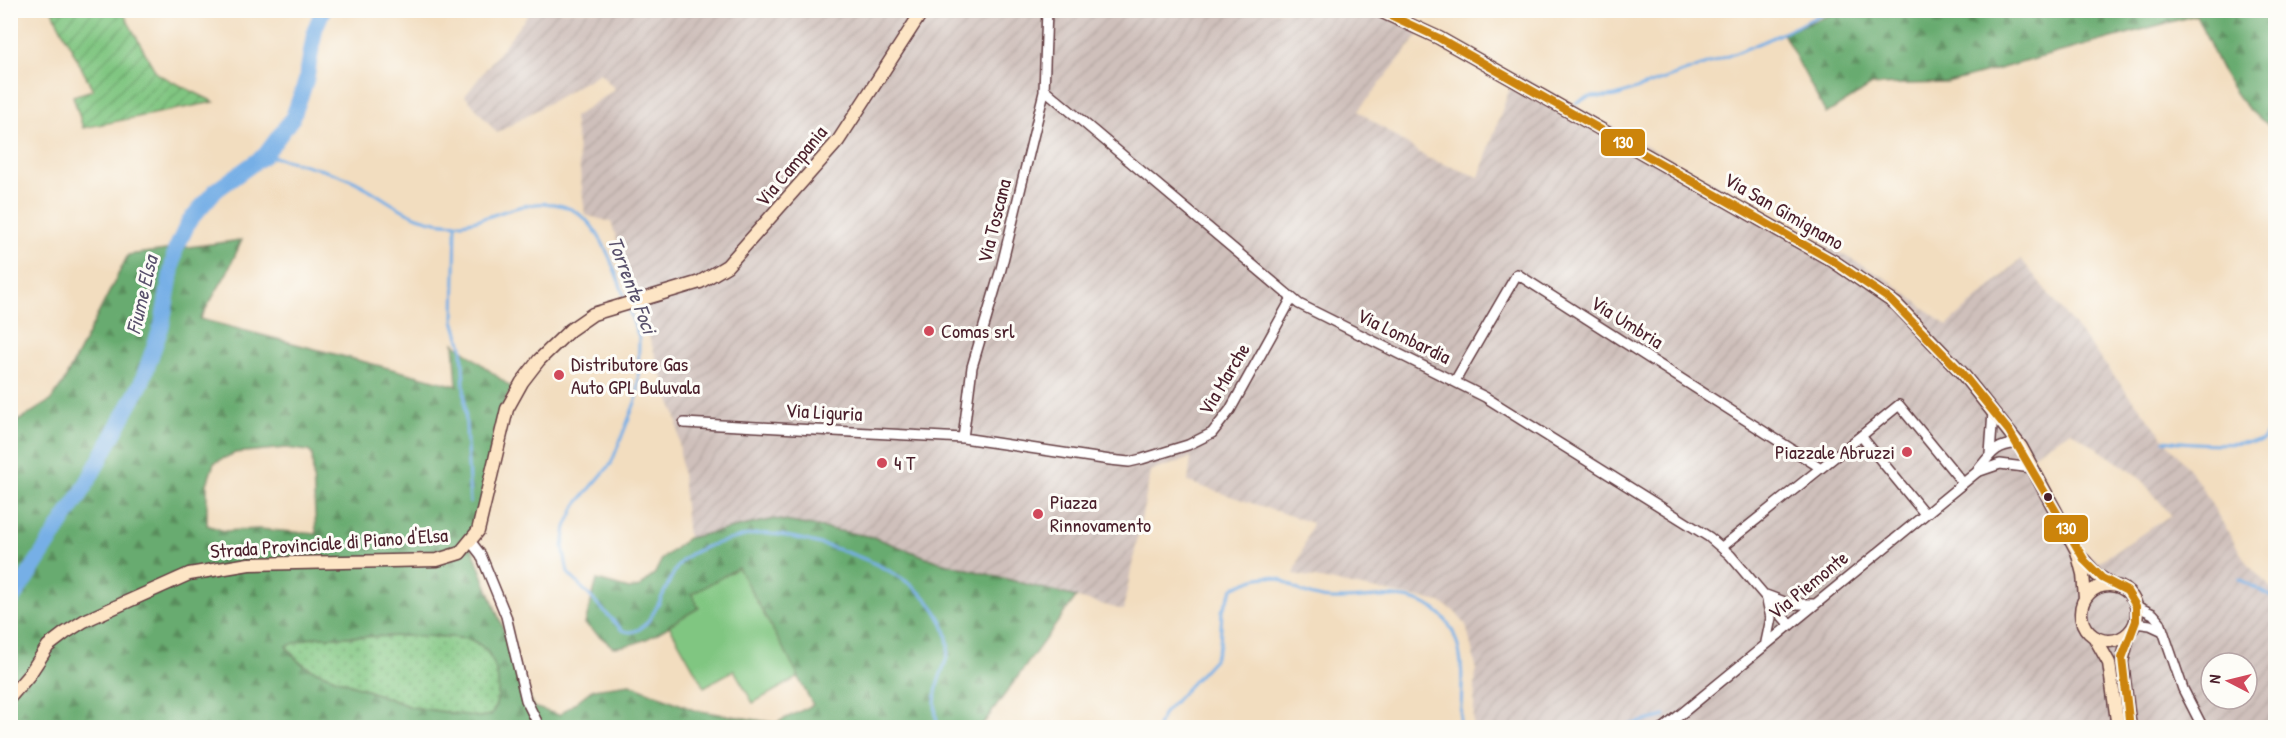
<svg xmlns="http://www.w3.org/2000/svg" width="2286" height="738" viewBox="0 0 2286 738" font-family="'Patrick Hand',sans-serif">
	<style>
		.industrial { fill: url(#industrial-furrows); fill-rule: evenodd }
		.grass { fill: url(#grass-dots); stroke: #657256; stroke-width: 1.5 }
		.forest { fill: url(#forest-firs); stroke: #59654d; stroke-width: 1.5; fill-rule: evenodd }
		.garden { fill: url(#garden-furrows); stroke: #657256; stroke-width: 1.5 }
		.pitch { fill: #80c681; stroke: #657256; stroke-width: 1.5 }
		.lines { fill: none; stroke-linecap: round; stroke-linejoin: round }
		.stream { stroke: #76afe6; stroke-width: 3 }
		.river { stroke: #76afe6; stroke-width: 16 }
		.street-casing { stroke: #633c41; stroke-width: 12 }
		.secondary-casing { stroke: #633c41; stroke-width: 15 }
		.street { stroke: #fff; stroke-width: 9 }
		.secondary { stroke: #fde5c5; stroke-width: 12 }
		.bus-1-casing { stroke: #fdfcf7; stroke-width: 12 }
		.bus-1 { stroke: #cc840b; stroke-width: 8 }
		.poi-dot { fill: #d1495b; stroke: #fdfcf7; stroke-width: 2 }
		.bus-dot { fill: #4a1f2b; stroke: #fdfcf7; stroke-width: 2 }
		.labels { text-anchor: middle; stroke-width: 6; stroke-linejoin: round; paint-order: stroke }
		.street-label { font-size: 20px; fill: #4a1f2b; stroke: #fdfcf7 }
		.poi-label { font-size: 20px; fill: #4a1f2b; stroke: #fdfcf7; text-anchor: start }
		.water-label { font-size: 21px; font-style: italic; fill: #59516c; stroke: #fdfcf7 }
		.line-badge { stroke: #fdfcf7; stroke-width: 2 }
		.badge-label { font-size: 16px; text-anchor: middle; font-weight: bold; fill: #fff }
	</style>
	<defs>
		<pattern id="industrial-furrows" width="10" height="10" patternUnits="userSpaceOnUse" patternTransform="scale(1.5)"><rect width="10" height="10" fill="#cfc0bb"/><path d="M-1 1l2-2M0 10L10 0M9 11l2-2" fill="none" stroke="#b3a5a1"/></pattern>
		<pattern id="grass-dots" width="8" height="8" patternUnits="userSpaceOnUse" patternTransform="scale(1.5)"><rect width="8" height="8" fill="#80c681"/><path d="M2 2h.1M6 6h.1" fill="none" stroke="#6ba06a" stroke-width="1.8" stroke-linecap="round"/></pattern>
		<pattern id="forest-firs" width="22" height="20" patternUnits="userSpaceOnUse" patternTransform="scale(1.5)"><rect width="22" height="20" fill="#68ab6f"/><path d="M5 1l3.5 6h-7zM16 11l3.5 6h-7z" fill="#588b5b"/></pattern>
		<pattern id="garden-furrows" width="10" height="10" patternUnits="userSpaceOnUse" patternTransform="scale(1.5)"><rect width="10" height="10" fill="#80c681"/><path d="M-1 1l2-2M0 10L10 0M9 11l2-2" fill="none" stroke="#6ba06a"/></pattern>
	</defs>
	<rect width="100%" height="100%" fill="#fdfcf7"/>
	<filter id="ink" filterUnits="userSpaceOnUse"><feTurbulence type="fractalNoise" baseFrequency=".0167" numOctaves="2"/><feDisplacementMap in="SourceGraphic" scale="12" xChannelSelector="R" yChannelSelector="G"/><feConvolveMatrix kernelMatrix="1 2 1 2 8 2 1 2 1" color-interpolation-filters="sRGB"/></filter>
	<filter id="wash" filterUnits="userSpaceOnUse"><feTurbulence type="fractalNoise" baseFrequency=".008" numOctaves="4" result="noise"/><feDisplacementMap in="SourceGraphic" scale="24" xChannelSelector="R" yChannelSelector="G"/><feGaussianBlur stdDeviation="1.35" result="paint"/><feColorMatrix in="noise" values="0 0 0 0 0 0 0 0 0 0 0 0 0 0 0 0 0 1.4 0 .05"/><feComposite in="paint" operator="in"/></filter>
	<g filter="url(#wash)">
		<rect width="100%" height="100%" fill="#f2ddbf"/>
		<!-- industrial -->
		<path class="industrial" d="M 531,11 L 1417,11 L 1410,18 L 1425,27 L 1358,111 L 1427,158 L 1479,177 L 1515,73 L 1889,280 L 1947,326 L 2021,259 L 2195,477 L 2248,565 L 2275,592 L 2275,727 L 1473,727 L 1476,666 L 1466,625 L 1454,611 L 1440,602 L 1294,574 L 1312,523 L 1188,482 L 1191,458 L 1151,471 L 1123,610 L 937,561 L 873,537 L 774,519 L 688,538 L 677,421 L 611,222 L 585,215 L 574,117 L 615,89 L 600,73 L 497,133 L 465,96 ZM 2071,431 L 2138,476 L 2171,515 L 2099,562 L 2084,552 L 2032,455 ZM 2211,663 L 2247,663 L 2247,699 L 2211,699 Z"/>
		<!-- grass -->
		<path class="grass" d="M 426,636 C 441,637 460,636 473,641 C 500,653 505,694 491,715 L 479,717 L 411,707 L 311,669 L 298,661 L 285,645 L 313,637 Z"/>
		<!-- forest -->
		<path class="forest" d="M 1842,10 L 2275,11 L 2275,128 C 2230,106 2217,57 2196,15 L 1947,83 L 1872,85 L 1826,114 L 1783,33 Z
			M 242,240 L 227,273 L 200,319 L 457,386 L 454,343 L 512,388 C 484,434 492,490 468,537 L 533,707 L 559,715 L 593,689 L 630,684 L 694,710 L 776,723 L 813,705 L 738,568 L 692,594 L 699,608 C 670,624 647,646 613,647 L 585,624 L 597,580 L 629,589 L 640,587 L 655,573 L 662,559 L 688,538 L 774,519 L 873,537 L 937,561 L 1076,597 L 981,727 L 11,727 L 10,426 L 50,401 L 62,385 L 128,255 ZM 286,448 L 308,451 L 312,454 L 316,534 L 259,529 L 224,531 L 207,525 L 207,484 L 214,463 L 235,453 ZM 426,636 C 441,637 460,636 473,641 C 499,653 505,694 491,715 L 479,717 L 411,707 L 311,669 L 298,661 L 286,646 L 313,637 Z"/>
		<!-- garden -->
		<path class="garden" d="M 52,11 L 122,11 L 157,74 L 214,102 L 83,128 L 73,96 L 93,90 Z"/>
		<!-- pitch -->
		<path class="pitch" d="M 738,568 L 799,677 L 753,703 L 734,670 L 704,687 L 669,625 L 699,608 L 692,594 Z"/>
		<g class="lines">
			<!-- stream -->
			<path class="stream" d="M 1576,103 C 1595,91 1602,101 1619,95 C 1690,70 1763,46 1829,10
				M 265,155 C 293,162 323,168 349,179 C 374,189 395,210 421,218 C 454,229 474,222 505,211 C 587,183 603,237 626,301
				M 456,224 L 454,320 L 462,347 L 470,503
				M 628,307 L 639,338 L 638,395 L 611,464 L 576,505 L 566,527 L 563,547 L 568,573 L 622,630 C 653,645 666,572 685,558 C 702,545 729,540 749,535 C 770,531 792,537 813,542 C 862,555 940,583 948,643 C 950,658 940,672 937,687 C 934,700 935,714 938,728
				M 2165,440 C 2198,445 2229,445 2262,441 L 2276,416
				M 2239,579 L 2276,599
				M 1157,728 L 1164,713 L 1214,659 L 1220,644 L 1222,611 L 1233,588 C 1288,561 1278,590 1322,598 C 1346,602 1371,595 1395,597 C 1469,601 1465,671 1459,728
				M 1618,728 L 1665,716"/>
			<!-- river -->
			<path class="river" d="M 10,603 L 82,492 L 141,384 L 162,325 L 175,251 L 189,221 L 215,191 L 265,155 L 293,117 L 306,81 L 315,29 L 323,10"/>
		</g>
	</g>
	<g filter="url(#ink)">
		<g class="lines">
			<!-- street casing -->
			<g class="street-casing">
				<path id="street" d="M 1044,89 L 1299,304 L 1485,397 L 1709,537 L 1730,555 L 1789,624
					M 1455,381 L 1517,274 L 1821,468
					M 684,423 L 963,438 L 1110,460 L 1129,462 L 1142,459 L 1188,445 L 1212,433 L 1230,410 L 1292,298
					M 963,438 L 972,367 L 1001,269 L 1044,92 L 1047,10
					M 1990,454 L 1993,412
					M 1978,470 C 1990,455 1997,443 2018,444
					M 1925,514 L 1861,436 L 1899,405 L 1963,483
					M 471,542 L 481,555 L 506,616 L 526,700 L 540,728
					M 1722,547 L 1861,436
					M 1766,595 L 1790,604 L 1813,604
					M 2136,606 L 2153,614 L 2160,622 L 2183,689 L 2203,728
					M 2135,623 L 2150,625 L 2163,631
					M 1766,642 L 1771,618 L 1767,600
					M 1664,728 L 1977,472 L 2000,464 L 2032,468"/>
			</g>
			<!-- secondary casing -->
			<g class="secondary-casing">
				<path id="secondary" d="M 1378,10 L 1439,38 L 1517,82 L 1833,261 L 1896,304 L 1961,372 L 2021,447 L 2077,551 L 2083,574 L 2085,598
					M 2081,557 L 2097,575 L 2112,585
					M2081 613a28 28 0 1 1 56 0a28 28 0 1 1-56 0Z
					M 2129,634 L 2122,662 L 2130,728
					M 2095,638 L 2109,663 L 2118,728
					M 10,697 L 29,675 L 48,646 L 65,633 L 84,621 L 189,574 L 249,564 L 437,560 L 460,553 L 478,531 L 507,409 L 522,382 L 539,360 L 570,330 L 593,314 L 700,282 L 727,266 L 838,141 L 923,10"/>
			</g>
			<!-- street -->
			<use href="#street" class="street"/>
			<!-- secondary -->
			<use href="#secondary" class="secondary"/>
			<!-- bus-1 casing -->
			<g class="bus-1-casing">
				<path id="bus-1" d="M 1379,10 L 1439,38 L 1833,261 L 1892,301 L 1961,372 L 2009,431 L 2085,561 L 2102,578 L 2127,591 L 2136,606 L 2136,621 L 2122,658 L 2130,728"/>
			</g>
			<!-- bus-1 -->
			<use href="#bus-1" class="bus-1"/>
		</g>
	</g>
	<!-- markers -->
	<g class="poi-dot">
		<circle cx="929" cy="331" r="6"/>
		<circle cx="559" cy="375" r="6"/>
		<circle cx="1907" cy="452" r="6"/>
		<circle cx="882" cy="463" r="6"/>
		<circle cx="1038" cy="514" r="6"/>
	</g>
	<circle class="bus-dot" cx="2048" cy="497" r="5"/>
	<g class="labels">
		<!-- street labels -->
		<g class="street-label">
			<text transform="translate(791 166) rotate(-50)" y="7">Via Campania</text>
			<text transform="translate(1784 211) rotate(30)" y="7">Via San Gimignano</text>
			<text transform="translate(994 221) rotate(-76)" y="7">Via Toscana</text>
			<text transform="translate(1627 322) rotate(32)" y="7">Via Umbria</text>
			<text transform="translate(1404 336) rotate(26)" y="7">Via Lombardia</text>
			<text transform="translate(1224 379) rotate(-59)" y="7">Via Marche</text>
			<text transform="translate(824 412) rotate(3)" y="7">Via Liguria</text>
			<text transform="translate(329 543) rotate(-4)" y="7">Strada Provinciale di Piano d'Elsa</text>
			<text transform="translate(1808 585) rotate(-39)" y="7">Via Piemonte</text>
		</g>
		<!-- poi labels -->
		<g class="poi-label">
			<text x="941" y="338">Comas srl</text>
			<text x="571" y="371">Distributore Gas<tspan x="571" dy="23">Auto GPL Buluvala</tspan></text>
			<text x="1895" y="459" text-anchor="end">Piazzale Abruzzi</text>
			<text x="894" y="470">4 T</text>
			<text x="1050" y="509">Piazza<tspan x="1050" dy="23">Rinnovamento</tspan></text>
		</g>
		<!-- water labels -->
		<g class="water-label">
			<text transform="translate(632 285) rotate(69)" y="7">Torrente Foci</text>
			<text transform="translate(142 295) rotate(-77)" y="7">Fiume Elsa</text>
		</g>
	</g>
	<g class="line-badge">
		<rect x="1600" y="128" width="46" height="29" rx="6" fill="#cc840b"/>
		<rect x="2043" y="514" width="46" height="29" rx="6" fill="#cc840b"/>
	</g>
	<g class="badge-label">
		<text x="1623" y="148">130</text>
		<text x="2066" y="534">130</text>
	</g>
	<!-- margin -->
	<rect width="2286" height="738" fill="none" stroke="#fdfcf7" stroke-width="36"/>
	<!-- north arrow -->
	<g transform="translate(2229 681) rotate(277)"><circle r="28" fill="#fdfcf7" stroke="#b5a4a5" stroke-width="1.5"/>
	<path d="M0-4.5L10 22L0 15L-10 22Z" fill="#d1495b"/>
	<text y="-9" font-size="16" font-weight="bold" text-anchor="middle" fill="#4a1f2b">N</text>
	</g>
</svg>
